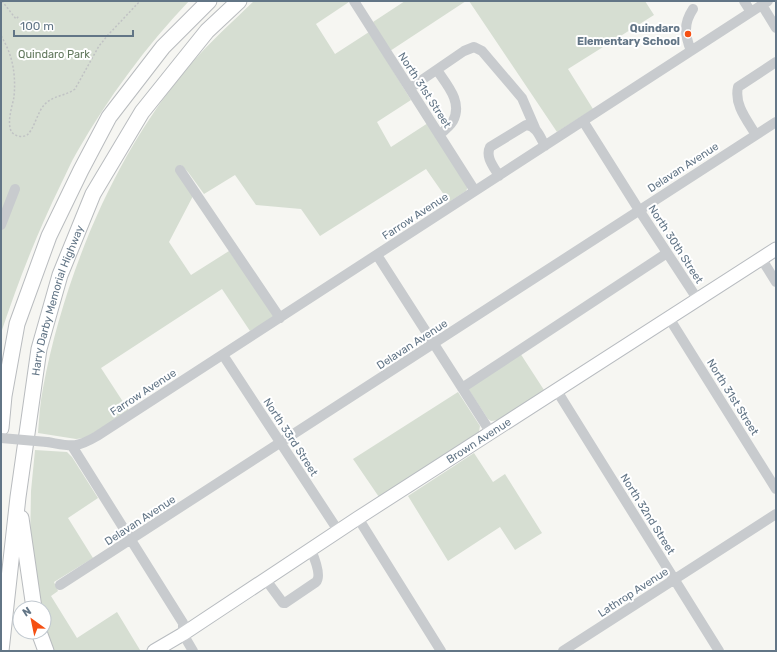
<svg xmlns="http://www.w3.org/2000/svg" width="777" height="652" viewBox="0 0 777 652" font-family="Rubik,sans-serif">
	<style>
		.green { fill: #d6ded2 }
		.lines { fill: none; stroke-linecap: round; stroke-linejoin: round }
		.major-casing { stroke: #b8bcc0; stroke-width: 15 }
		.highway-casing { stroke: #b9bcbf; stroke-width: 17 }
		.path { stroke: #c0c2c4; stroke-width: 1.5; stroke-dasharray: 2 2; stroke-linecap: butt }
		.minor { stroke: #c8cbce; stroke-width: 10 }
		.major { stroke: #fff; stroke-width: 13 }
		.highway { stroke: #fff; stroke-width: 15 }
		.minor-bridge { stroke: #c8cbce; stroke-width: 10 }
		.poi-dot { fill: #f55013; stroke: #fff; stroke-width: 1.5 }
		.labels { text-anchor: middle; stroke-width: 4; stroke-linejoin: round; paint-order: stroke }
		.poi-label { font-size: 11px; font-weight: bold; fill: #627586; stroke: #fff; text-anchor: end }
		.park-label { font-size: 11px; fill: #62785d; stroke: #fff }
		.street-label { font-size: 11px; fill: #627586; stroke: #fff }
	</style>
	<rect width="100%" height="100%" fill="#f6f6f2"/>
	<!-- green -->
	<path class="green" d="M 1,1 L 189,1 C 146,46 108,98 77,152 C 71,162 66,174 61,184 C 37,233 18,282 1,333 Z
		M 254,1 L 349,1 L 349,2 L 316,24 L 335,54 L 369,32 L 411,100 L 377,122 L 391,147 L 428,123 L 468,187 L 466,191 L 449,202 L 426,169 L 320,236 L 301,209 L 256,205 L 235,175 L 204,194 L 188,172 L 181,165 L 176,169 L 193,196 L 169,242 L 191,275 L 229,251 L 273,313 L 273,318 L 250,331 L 222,289 L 101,368 L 129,411 L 85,438 L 76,439 L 38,433 C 39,419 40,403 43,388 C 64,276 115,152 190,65 C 210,42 232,22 254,1 Z
		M 405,1 L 466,1 L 390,51 L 373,22 Z
		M 469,1 L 645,1 L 654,15 L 568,69 L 593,109 L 557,132 Z
		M 520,353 L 544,390 L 499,420 L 491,421 L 488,419 L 467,387 Z
		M 458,392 L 480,426 L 479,432 L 379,497 L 353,459 Z
		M 35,450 L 67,452 L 72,457 L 98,498 L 68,518 L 93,558 L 54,582 L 58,591 L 51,596 L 77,638 L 117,612 L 140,650 L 138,651 L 50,651 L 44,627 L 44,608 L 40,608 L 30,545 L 31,491 Z
		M 474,453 L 493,482 L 505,474 L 542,533 L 515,550 L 500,527 L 448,561 L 408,496 Z"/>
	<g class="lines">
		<!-- major casing -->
		<g class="major-casing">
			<g id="major">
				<path id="s1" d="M 154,651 L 183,634 L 358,518 L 776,249"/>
			</g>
		</g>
		<!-- highway casing -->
		<g class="highway-casing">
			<g id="highway">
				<path d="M 1,428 L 4,396 L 17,324 L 49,236 L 81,170 L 109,117 L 163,47 L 209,1"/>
				<path d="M 21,518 L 34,608"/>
				<path d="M 39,632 L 46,651"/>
				<path id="s2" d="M 1,651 L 18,497 L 39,349 L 60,275 L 93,194 L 142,112 L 207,31 L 239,1"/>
			</g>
		</g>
		<!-- path -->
		<path class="path" d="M 2,1 L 16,19 L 19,16
			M 1,36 C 13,55 16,75 14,97 C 12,107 7,121 11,131 C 14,136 22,138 27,135 C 35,128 37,112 45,104 C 54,95 66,96 75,89 L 99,46 L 108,35 L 140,1"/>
		<!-- minor -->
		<path class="minor" d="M 354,1 L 475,191
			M 744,1 L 751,12
			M 762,5 L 776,28
			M 691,51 C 685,35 683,24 693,9
			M 437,70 C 447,85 463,102 453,121 C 450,126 444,131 439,135
			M 410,88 L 464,51 L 474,47 L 482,51 L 522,98 L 535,128
			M 583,121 L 639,210 L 698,300
			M 756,135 C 747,120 734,105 738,87 L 776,62
			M 180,170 L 280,318
			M 499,176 C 494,167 485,157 490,147 L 526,125 C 537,126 540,137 545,146
			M 1,225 L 15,189
			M 377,255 L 491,433
			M 761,258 L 776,282
			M 669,318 L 776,489
			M 223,355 L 339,532
			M 462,388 L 667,253
			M 557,391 L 719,651
			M 47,442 C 71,446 75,449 97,436 L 768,1
			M 72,446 L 183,623 L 183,634 L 193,651
			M 358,518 L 441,651
			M 266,580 L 283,603 L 285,603 L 316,582 C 322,576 314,557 311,550
			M 60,585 L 776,122
			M 563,651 L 776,514"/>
		<!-- major -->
		<use href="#major" class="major"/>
		<!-- highway -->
		<use href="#highway" class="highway"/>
		<!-- minor-bridge -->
		<path class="minor-bridge" d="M 1,438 L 47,442"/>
	</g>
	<!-- markers -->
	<circle class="poi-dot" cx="688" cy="34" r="4"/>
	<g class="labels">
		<!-- poi labels -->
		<g class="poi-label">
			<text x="680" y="32">Quindaro<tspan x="680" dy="13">Elementary School</tspan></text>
		</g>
		<!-- park labels -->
		<g class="park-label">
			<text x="54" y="58">Quindaro Park</text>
		</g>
		<!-- street labels -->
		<g class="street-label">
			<text transform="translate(425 90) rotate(57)" y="4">North 31st Street</text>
			<text transform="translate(683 167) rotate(-33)" y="4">Delavan Avenue</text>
			<text transform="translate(415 216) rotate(-33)" y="4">Farrow Avenue</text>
			<text transform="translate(676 244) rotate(57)" y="4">North 30th Street</text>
			<text dy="4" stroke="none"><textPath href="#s2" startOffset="356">Harry Darby Memorial Highway</textPath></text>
			<text transform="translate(412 344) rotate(-33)" y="4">Delavan Avenue</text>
			<text transform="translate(143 392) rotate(-33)" y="4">Farrow Avenue</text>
			<text transform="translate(733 397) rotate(58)" y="4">North 31st Street</text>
			<text transform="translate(291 437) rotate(57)" y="4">North 33rd Street</text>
			<text dy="4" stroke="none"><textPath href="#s1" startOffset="387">Brown Avenue</textPath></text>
			<text transform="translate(648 514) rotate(58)" y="4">North 32nd Street</text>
			<text transform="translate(140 520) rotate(-33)" y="4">Delavan Avenue</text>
			<text transform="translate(633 592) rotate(-33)" y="4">Lathrop Avenue</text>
		</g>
	</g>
	<!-- border -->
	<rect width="777" height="652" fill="none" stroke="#627586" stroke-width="4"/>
	<!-- north arrow -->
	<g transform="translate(32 620) rotate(327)"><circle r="19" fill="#ffffff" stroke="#c0c8cf"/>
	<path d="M0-3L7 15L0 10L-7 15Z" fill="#f55013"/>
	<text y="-6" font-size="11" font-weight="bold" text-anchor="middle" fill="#627586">N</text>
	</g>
	<!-- scale -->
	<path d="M14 30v6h119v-6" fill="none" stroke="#627586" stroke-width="2"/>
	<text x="20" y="30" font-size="12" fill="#627586" stroke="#ffffff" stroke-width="3" paint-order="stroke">100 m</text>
</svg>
